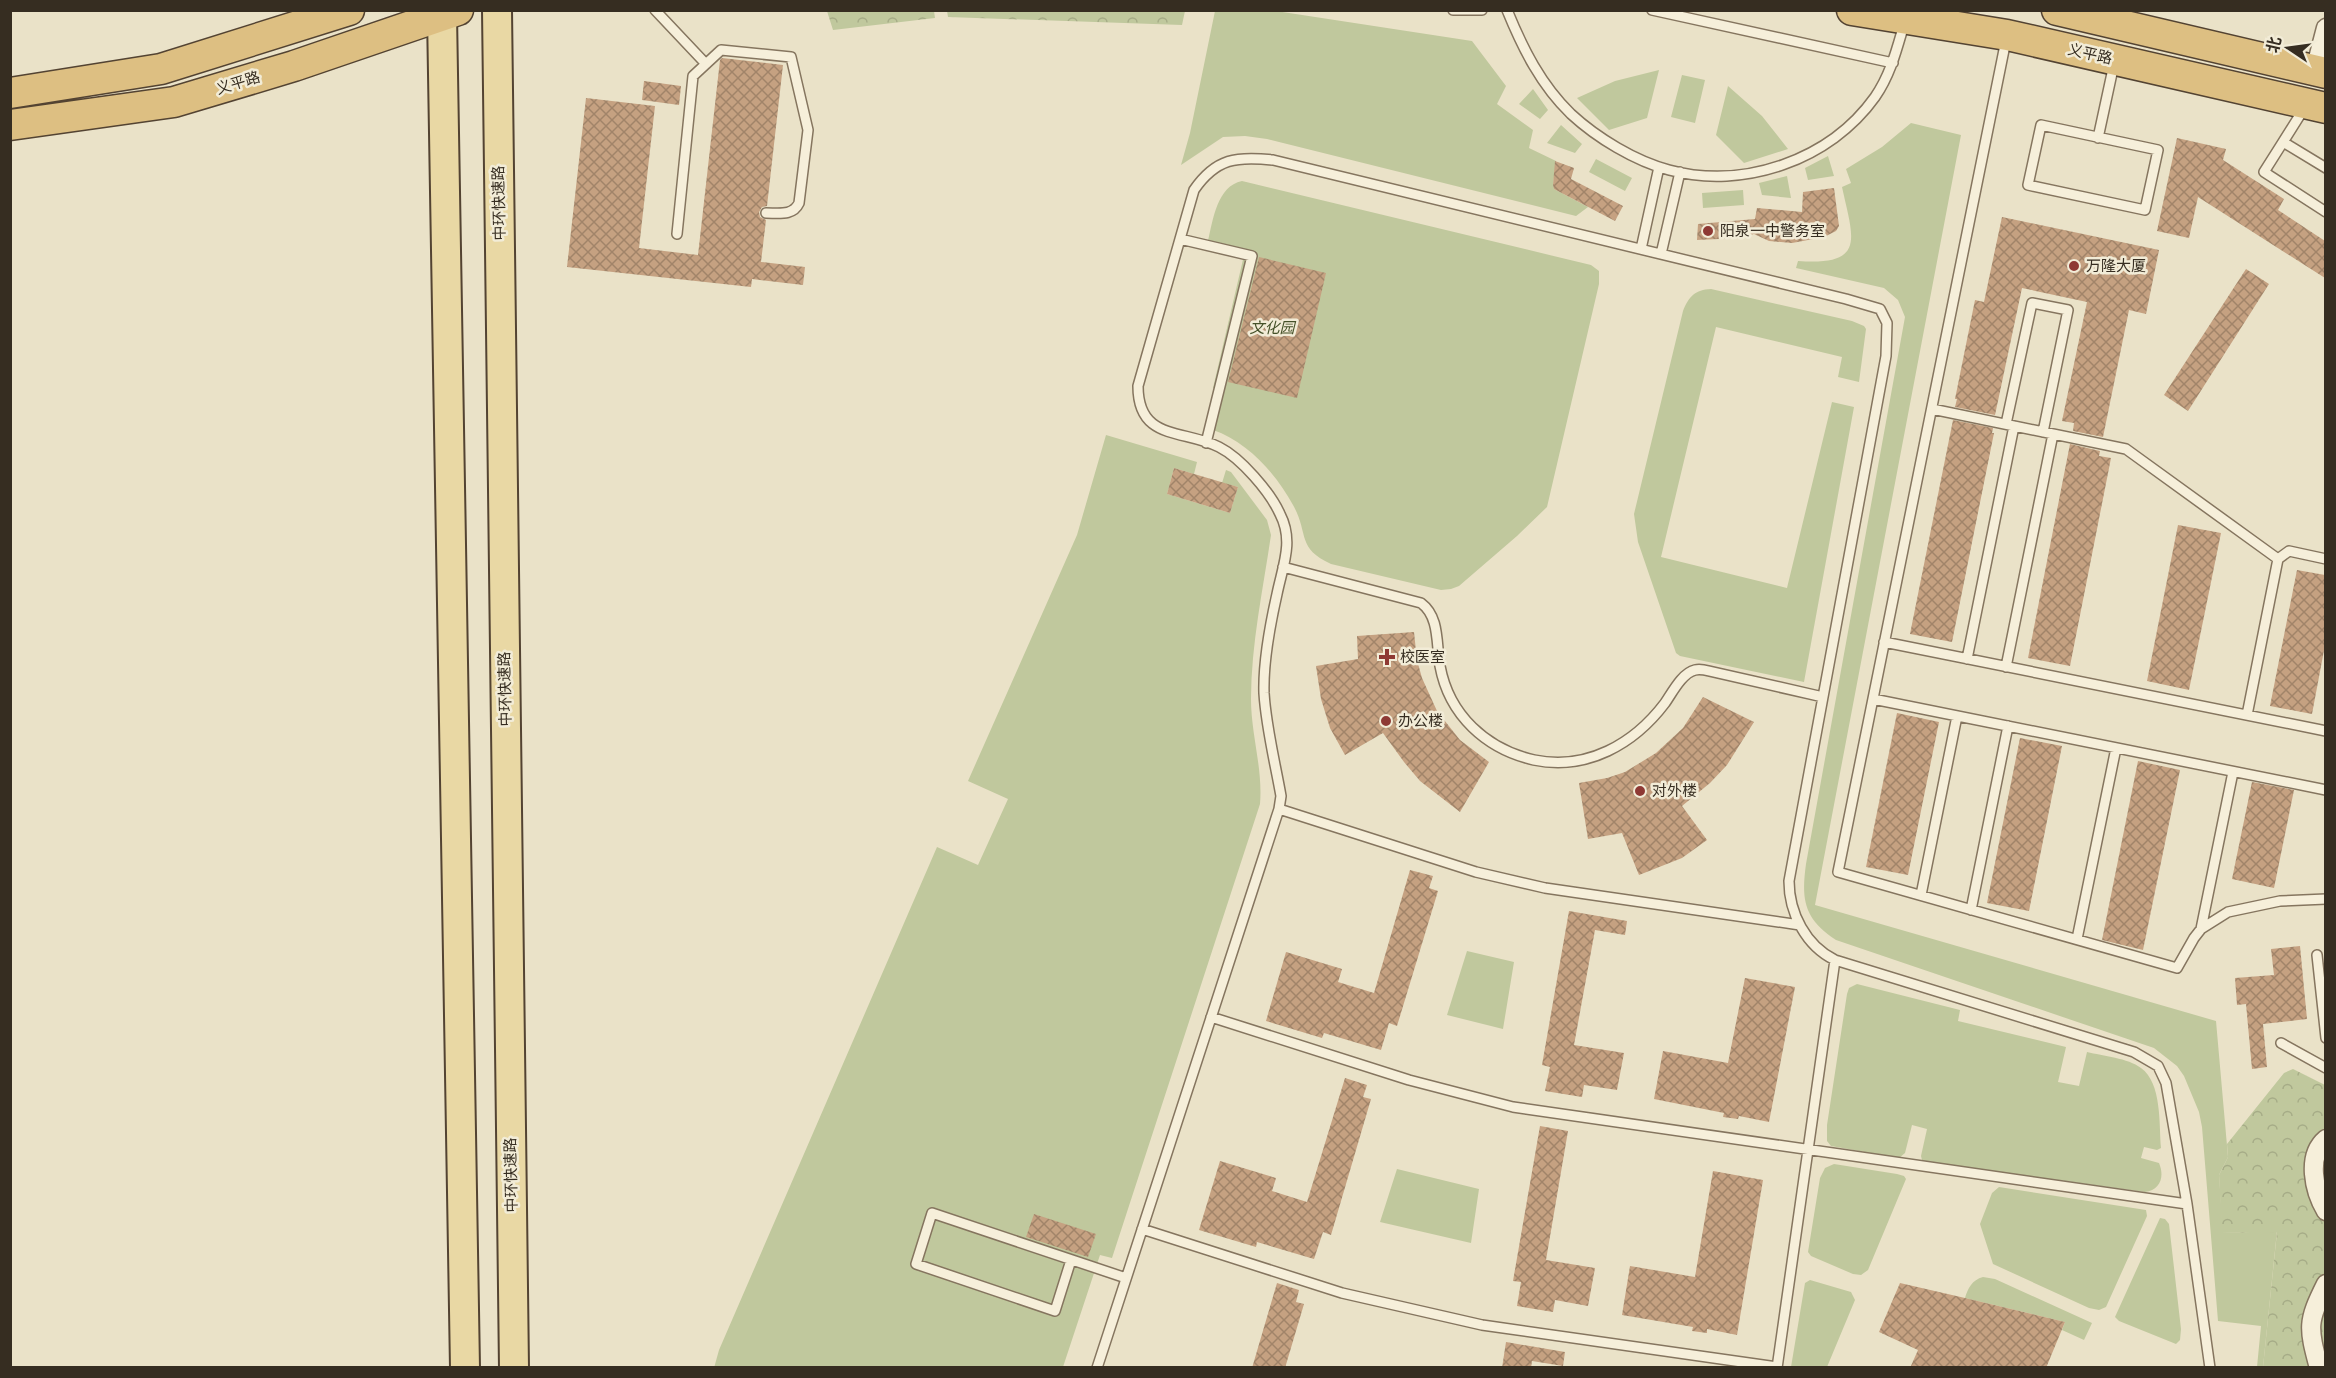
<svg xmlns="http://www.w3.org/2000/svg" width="2336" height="1378" viewBox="0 0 2336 1378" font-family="'Times New Roman','Noto Sans SC',serif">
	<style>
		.green { fill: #c0c89d }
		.forest { fill: url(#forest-crowns) }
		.building { fill: url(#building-cross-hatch) }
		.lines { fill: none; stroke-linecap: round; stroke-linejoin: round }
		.service-casing { stroke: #85755f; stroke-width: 12 }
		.minor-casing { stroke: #85755f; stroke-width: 21 }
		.primary-casing { stroke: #534332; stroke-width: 32 }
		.trunk-casing { stroke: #534332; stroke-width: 33 }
		.service { stroke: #f6efda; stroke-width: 9 }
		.minor { stroke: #f6efda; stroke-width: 18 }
		.primary { stroke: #e9d8a4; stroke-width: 28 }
		.trunk { stroke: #ddbf82; stroke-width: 30 }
		.poi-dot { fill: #8e3934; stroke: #f2ecd7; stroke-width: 2 }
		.labels { text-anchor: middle; stroke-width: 5; stroke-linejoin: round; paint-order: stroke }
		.street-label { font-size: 15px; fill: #362d21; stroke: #f2ecd7 }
		.poi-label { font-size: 15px; fill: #362d21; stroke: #f2ecd7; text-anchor: start }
		.park-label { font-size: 15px; font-style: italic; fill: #455129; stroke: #f2ecd7 }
	</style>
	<defs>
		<pattern id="forest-crowns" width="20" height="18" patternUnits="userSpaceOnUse" patternTransform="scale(1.5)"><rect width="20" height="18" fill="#c0c89d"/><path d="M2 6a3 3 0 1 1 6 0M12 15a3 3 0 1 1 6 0" fill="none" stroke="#a6ac87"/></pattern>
		<pattern id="building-cross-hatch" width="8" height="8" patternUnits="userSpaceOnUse" patternTransform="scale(1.5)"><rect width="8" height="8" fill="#c5a181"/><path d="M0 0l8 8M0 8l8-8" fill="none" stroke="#a18469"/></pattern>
	</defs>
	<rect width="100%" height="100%" fill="#eae2c8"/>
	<!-- green -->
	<path class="green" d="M 1215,11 L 1276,11 L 1472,41 L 1506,86 L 1497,104 L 1533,130 L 1529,148 L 1556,161 L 1553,185 L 1554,189 L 1588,207 L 1576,216 L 1267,139 L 1245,136 L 1223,137 L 1181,165 L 1190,133 Z
		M 1659,70 L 1647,118 L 1609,130 L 1577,98 L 1615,81 Z
		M 1682,75 L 1705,80 L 1695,123 L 1671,117 Z
		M 1728,86 L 1762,116 L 1788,149 L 1744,163 L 1716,135 Z
		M 1533,89 L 1548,110 L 1540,119 L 1519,104 Z
		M 1911,123 L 1961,135 L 1815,905 L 2216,1021 L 2228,1157 L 2219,1175 L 2223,1233 L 2277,1231 L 2263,1367 L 2257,1367 L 2261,1326 L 2218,1321 L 2202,1127 L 2199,1112 L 2184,1076 L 2177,1066 L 2154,1048 L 1836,940 C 1804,919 1801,900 1806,864 L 1905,317 L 1898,300 L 1884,288 L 1796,268 L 1798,261 C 1867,266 1853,238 1842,187 L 1851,183 L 1846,169 L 1882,147 Z
		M 1561,125 L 1582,144 L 1575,153 L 1547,143 Z
		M 1828,156 L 1834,176 L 1808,180 L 1805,168 Z
		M 1596,159 L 1632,178 L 1625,191 L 1589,172 Z
		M 1787,176 L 1791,198 L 1762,195 L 1759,183 Z
		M 1242,181 L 1591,265 L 1599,271 L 1599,284 L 1547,507 L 1517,536 L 1459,586 L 1451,589 L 1441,590 L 1331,564 C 1296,548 1309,533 1293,505 C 1276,474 1248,442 1213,430 L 1223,391 L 1213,388 L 1245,251 L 1208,241 C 1213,220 1217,186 1242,181 Z
		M 1743,190 L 1744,205 L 1703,208 L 1702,193 Z
		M 1711,289 L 1852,321 L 1864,326 L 1866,329 L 1859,382 L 1838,377 L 1842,357 L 1716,327 L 1661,557 L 1787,588 L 1832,402 L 1854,407 L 1804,682 L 1680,656 L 1676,653 L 1638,542 L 1634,514 L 1683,311 C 1689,296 1695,290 1711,289 Z
		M 1106,435 L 1197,462 L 1194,474 L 1174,468 L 1167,494 L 1230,513 L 1238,487 L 1222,483 L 1226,470 L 1231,472 L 1267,520 L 1271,535 C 1263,590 1251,644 1251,699 C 1251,734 1263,769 1260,804 L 1112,1258 L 1100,1255 L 1063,1367 L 714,1368 L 719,1350 L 937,847 L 978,865 L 1008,799 L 968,781 L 1077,535 Z
		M 1467,951 L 1514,962 L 1503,1029 L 1447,1015 Z
		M 1857,984 L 1960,1010 L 1958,1021 L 2066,1047 L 2058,1082 L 2079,1086 L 2087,1052 C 2103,1056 2128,1058 2141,1068 C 2162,1083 2159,1124 2161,1148 L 2157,1150 L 2144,1147 L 2141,1158 L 2159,1163 C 2165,1177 2160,1190 2145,1192 L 1927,1162 L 1922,1160 L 1921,1156 L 1927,1129 L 1912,1125 L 1905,1153 L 1899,1158 L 1831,1146 L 1827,1141 L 1827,1125 L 1847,994 L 1849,988 Z
		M 1834,1164 L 1897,1174 L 1904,1176 L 1906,1179 L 1868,1270 L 1861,1275 L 1853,1274 L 1811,1256 L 1808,1252 L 1820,1178 L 1825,1168 Z
		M 1397,1169 L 1479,1189 L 1471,1243 L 1380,1222 Z
		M 1999,1187 L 2146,1210 L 2147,1216 L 2106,1307 L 2099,1310 L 2089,1308 L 1993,1264 L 1980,1224 L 1992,1193 Z
		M 2160,1218 L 2165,1219 L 2169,1224 L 2181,1329 L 2180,1340 L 2176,1344 L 2119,1321 L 2115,1317 Z
		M 1983,1277 L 1995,1279 L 2092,1323 L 2084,1340 L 2062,1330 L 2065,1322 L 1965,1298 C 1968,1288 1972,1280 1983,1277 Z
		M 1810,1280 L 1851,1292 L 1855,1300 L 1827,1367 L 1791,1367 L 1805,1283 Z"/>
	<!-- forest -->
	<path class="forest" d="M 827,11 L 934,11 L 935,18 L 833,30 Z
		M 947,11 L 947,10 L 1185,11 L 1182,25 L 948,17 Z
		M 2293,1069 L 2325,1085 L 2325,1367 L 2263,1367 L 2277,1232 L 2222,1233 L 2219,1175 L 2228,1157 L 2227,1144 L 2284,1073 Z"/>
	<!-- building -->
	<path class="building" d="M 722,58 L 783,65 L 767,206 L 762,207 L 759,212 L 760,217 L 766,220 L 761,262 L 805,267 L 803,285 L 752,279 L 751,287 L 567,267 L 586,98 L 655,106 L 639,248 L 698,255 L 720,60 Z
		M 644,81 L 681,86 L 679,105 L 642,100 Z
		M 2177,138 L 2226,149 L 2223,160 L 2284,199 L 2278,210 L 2325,241 L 2325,278 L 2198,197 L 2189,238 L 2157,231 Z
		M 1555,161 L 1574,168 L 1571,179 L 1623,206 L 1615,221 L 1554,189 L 1553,185 Z
		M 1834,188 L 1839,226 L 1836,231 L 1824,237 L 1792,243 L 1769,241 L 1754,234 L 1740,238 L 1697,240 L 1698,224 L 1755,219 L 1757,208 L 1802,212 L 1803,192 Z
		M 2002,217 L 2159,250 L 2146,314 L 2129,310 L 2103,437 L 2073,431 L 2074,423 L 2062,421 L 2087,302 L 2022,288 L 1995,415 L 1955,407 L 1957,399 L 1955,399 L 1975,300 L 1984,302 Z
		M 1259,257 L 1326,273 L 1297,398 L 1228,382 Z
		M 2246,269 L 2269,284 L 2188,411 L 2164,395 Z
		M 1953,420 L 1993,428 L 1992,433 L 1994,433 L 1952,642 L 1910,634 Z
		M 2070,444 L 2100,451 L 2099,456 L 2111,458 L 2070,666 L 2028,658 Z
		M 1174,468 L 1238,487 L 1230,513 L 1167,494 Z
		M 2178,525 L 2221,533 L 2189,690 L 2147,681 Z
		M 2297,570 L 2325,575 L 2325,645 L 2312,714 L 2270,706 Z
		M 1414,632 L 1417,660 L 1422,678 L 1437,711 L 1460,740 L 1489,762 L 1460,812 L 1420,781 L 1404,762 L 1383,733 L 1345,755 L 1330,728 L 1321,699 L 1316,666 L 1358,659 L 1357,636 Z
		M 1703,697 L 1754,722 L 1727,765 L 1710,783 L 1682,806 L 1707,840 L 1682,858 L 1639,875 L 1622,833 L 1588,839 L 1579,783 L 1607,778 L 1625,772 L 1656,753 L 1683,728 Z
		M 1897,713 L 1939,722 L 1908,875 L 1866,867 Z
		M 2020,738 L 2062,746 L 2029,911 L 1987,903 Z
		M 2138,761 L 2180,770 L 2143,950 L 2102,940 Z
		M 2252,782 L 2294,790 L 2274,888 L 2232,879 Z
		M 1410,870 L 1433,876 L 1429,888 L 1438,891 L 1397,1026 L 1389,1023 L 1381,1050 L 1324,1033 L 1322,1038 L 1266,1021 L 1286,952 L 1342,969 L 1338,982 L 1374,993 Z
		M 1569,911 L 1627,921 L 1625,935 L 1595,930 L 1574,1045 L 1624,1053 L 1617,1090 L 1584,1085 L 1582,1097 L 1545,1091 L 1550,1067 L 1542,1065 Z
		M 2300,946 L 2307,1019 L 2263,1024 L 2267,1067 L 2252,1069 L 2246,1004 L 2237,1005 L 2235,978 L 2274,975 L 2271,949 Z
		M 1745,978 L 1795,987 L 1769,1122 L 1739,1116 L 1738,1119 L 1723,1117 L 1724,1113 L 1654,1099 L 1663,1051 L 1728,1063 Z
		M 1345,1078 L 1367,1085 L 1363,1097 L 1371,1099 L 1331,1235 L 1323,1232 L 1314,1259 L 1257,1242 L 1256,1247 L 1199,1230 L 1220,1161 L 1276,1178 L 1272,1191 L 1307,1202 Z
		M 1540,1126 L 1568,1131 L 1546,1260 L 1595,1268 L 1588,1306 L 1555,1300 L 1553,1312 L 1517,1306 L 1521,1282 L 1513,1281 Z
		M 1713,1171 L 1763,1180 L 1737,1335 L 1707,1329 L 1707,1333 L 1692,1331 L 1693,1327 L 1622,1315 L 1630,1266 L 1695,1277 Z
		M 1034,1214 L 1096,1234 L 1088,1257 L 1026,1237 Z
		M 1277,1283 L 1299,1290 L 1296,1302 L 1304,1304 L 1285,1368 L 1252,1368 Z
		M 1900,1283 L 1965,1298 L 2065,1322 L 2046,1368 L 1910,1368 L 1918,1350 L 1879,1332 Z
		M 1506,1342 L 1565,1352 L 1563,1366 L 1532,1361 L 1531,1368 L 1502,1368 Z"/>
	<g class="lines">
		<!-- service casing -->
		<g class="service-casing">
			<path id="service" d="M 655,10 L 706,64
				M 1453,10 L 1482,10
				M 1507,10 C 1523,49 1541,85 1571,114 C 1597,138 1635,161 1669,170 C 1744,190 1830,160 1875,97 C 1891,74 1897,48 1905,21
				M 1652,10 L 1893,63
				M 2006,40 L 1838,872 L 2177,968 L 2194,938 L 2201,929 L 2228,912 L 2280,901 L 2326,899
				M 2305,107 L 2283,142 L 2326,168
				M 2041,125 L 2158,150 L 2145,210 L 2028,185 Z
				M 2098,138 L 2114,64
				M 2283,142 L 2264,172 L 2326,212
				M 677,234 L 693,76 L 721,50 L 791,57 L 808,130 L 799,203 C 793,216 779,213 766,213
				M 1180,239 L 1252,256 L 1206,443
				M 1641,249 L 1659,167
				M 1661,254 L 1680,172
				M 1932,409 L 2126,449 L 2278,559
				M 2006,424 L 2032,303 L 2068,310 L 2043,432
				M 1283,567 L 1421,603 C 1440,617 1436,644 1440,666 C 1449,715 1486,749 1534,760 C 1587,771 1634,744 1665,703 C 1672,693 1682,673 1695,670 C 1699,669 1705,670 1709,671 L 1823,697
				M 1884,642 L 2326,731
				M 1967,659 L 2014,426
				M 2006,667 L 2053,434
				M 1873,699 L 2326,790
				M 2247,715 L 2278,559 L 2289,551 L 2326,559
				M 1279,809 L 1476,872 L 1545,888 L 1800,925
				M 1921,895 L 1957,716
				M 1971,910 L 2008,726
				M 2201,929 L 2233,772
				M 2077,939 L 2116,748
				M 2317,955 L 2326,1038
				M 1211,1017 L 1409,1080 L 1513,1107 L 2187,1204
				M 2281,1043 L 2326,1068
				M 1142,1229 L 1342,1293 L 1482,1325 L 1777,1367
				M 1071,1260 L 1055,1311 L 916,1264 L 932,1213 L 1126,1278
				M 1097,1368 L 1279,809 L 1281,796 C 1275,762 1266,727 1264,693 C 1263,660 1270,625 1277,594 C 1283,565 1294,541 1280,514 C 1270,492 1241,458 1219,447 C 1183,429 1138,441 1138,386 L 1194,190 C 1216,158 1237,156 1273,160 L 1846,299 L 1880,309 L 1887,323 L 1886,356 L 1789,881 C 1789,913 1806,946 1835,960 L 2134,1052 L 2158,1066 L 2166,1083 L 2187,1204 L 2210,1368
				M 1777,1368 L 1835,960"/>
		</g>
		<!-- minor casing -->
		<g class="minor-casing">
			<path id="minor" d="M 2315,70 L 2326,28
				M 2326,1139 C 2306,1156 2314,1191 2326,1211
				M 2319,1368 C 2308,1327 2307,1322 2326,1284"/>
		</g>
		<!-- primary casing -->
		<g class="primary-casing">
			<path id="primary" d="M 497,10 L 514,1368
				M 442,15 L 465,1368"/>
		</g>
		<!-- trunk casing -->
		<g class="trunk-casing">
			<path id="trunk" d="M 1852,10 L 2007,35 L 2326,108
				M 2057,10 L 2326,73
				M 10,93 L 161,69 L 349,10
				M 10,125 L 174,102 L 294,66 L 458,10"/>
		</g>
		<!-- service -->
		<use href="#service" class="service"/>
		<!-- minor -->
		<use href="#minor" class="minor"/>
		<!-- primary -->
		<use href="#primary" class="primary"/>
		<!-- trunk -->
		<use href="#trunk" class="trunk"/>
	</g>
	<!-- markers -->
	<g class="poi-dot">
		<circle cx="1708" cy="231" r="6"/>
		<circle cx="2074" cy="266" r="6"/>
		<path d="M1384 648h6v6h6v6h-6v6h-6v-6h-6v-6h6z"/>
		<circle cx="1386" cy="721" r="6"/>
		<circle cx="1640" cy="791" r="6"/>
	</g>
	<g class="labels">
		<!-- street labels -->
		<g class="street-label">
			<text transform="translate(2090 54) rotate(13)" y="5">义平路</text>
			<text transform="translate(238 83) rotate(-17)" y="5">义平路</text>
			<text transform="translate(499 203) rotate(-91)" y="5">中环快速路</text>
			<text transform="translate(505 689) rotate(-91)" y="5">中环快速路</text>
			<text transform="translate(511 1175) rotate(-91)" y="5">中环快速路</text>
		</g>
		<!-- poi labels -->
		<g class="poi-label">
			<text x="1720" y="236">阳泉一中警务室</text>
			<text x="2086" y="271">万隆大厦</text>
			<text x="1400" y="662">校医室</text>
			<text x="1398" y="726">办公楼</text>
			<text x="1652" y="796">对外楼</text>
		</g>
		<!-- park labels -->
		<g class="park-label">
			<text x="1272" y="333">文化园</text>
		</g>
	</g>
	<!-- border -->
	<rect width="2336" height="1378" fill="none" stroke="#362d21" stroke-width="24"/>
	<!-- north arrow -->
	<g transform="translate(2288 48) rotate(283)" stroke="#f2ecd7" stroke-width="4.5" paint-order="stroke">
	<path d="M0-4.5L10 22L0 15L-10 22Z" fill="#362d21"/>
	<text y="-9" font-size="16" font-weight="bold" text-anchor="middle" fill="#362d21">北</text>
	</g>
</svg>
